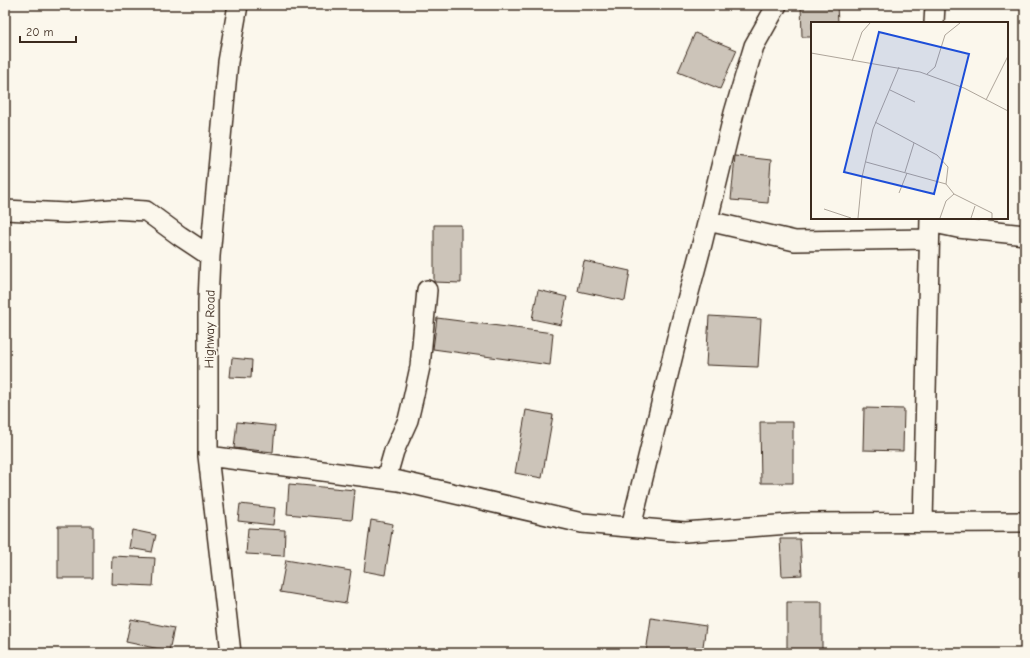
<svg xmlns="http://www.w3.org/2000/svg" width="1030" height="658" viewBox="0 0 1030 658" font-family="'Comic Neue',sans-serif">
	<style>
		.building { fill: #ccc4b9; stroke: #3b2a1e }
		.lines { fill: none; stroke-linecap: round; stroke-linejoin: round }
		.street-casing { stroke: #3b2a1e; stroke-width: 22 }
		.street { stroke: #fbf7ec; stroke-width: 19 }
		.labels { text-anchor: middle; stroke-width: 3.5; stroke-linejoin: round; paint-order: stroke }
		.street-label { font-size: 13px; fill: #3b2a1e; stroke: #fbf7ec }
		.inset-road { fill: none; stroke: #aea59a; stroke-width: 1 }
		.view { fill: #1d4ed8; fill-opacity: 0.15; stroke: #1d4ed8; stroke-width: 2 }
		.inset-edge { fill: none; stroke: #3b2a1e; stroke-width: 2 }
	</style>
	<rect width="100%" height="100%" fill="#fbf7ec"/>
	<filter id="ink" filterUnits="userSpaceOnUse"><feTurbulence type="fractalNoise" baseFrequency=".025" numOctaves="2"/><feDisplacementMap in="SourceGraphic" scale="8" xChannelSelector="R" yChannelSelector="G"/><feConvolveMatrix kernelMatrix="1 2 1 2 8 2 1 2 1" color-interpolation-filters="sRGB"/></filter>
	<g filter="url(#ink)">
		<!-- building -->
		<path class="building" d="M 801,5 L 837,5 L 838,23 L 812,23 L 812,37 L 802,37 Z
			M 695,33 L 737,50 L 720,89 L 678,72 Z
			M 735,156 L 771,160 L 768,203 L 731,200 Z
			M 434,225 L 461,225 L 461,283 L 434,282 Z
			M 584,261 L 630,271 L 625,301 L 578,291 Z
			M 538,290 L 567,297 L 561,325 L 532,319 Z
			M 709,316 L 761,319 L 758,367 L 706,365 Z
			M 437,318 L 553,333 L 550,365 L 433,349 Z
			M 232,358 L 252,360 L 251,378 L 230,377 Z
			M 864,408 L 904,409 L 903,451 L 863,450 Z
			M 526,410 L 553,415 L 542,478 L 515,473 Z
			M 237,422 L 275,426 L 273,452 L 234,448 Z
			M 760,422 L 793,422 L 793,483 L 761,483 Z
			M 289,484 L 355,490 L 352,520 L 287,514 Z
			M 240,504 L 275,508 L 273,525 L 238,521 Z
			M 371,520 L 393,524 L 385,575 L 364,571 Z
			M 58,526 L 93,526 L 93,578 L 58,578 Z
			M 248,528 L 285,530 L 284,556 L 246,554 Z
			M 132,530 L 156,535 L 152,552 L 129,548 Z
			M 780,539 L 800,539 L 802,575 L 782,576 Z
			M 112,556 L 155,558 L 153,586 L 111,584 Z
			M 286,560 L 351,571 L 346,603 L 280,592 Z
			M 787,602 L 822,602 L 822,653 L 787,653 Z
			M 651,618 L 706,626 L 702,653 L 646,653 Z
			M 131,619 L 174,628 L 169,651 L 126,642 Z
			M 5,647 L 18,650 L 17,653 L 5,653 Z"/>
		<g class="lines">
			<!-- street casing -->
			<g class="street-casing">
				<path id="street" d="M 934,23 L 935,5
					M 5,210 L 66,213 L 111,209 L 146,211 L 180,236 L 210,256
					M 708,221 L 795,241 L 929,239
					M 930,222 L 958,228 L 1025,235
					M 208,456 L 399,481 L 582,523 L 685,532 L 802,523 L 1025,522
					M 386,479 L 394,451 L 408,420 L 413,399 L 420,367 L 427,290
					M 923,522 L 930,218
					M 631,527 L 680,326 L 702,244 L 734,113 L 744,79 L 754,46 L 777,5
					M 231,653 L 208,456 L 208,302 L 210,256 L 228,62 L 238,5"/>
			</g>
			<!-- street -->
			<use href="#street" class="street"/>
		</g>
	</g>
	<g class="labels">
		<!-- street labels -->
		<g class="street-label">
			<text transform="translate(209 329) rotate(-89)" y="5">Highway Road</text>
		</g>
	</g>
	<!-- overview -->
	<g transform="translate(811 22)">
		<rect width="197" height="197" fill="#fbf7ec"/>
		<path class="inset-road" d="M 0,31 L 109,50 L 153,66 L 197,89M 41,39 L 51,10 L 59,1M 116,52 L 124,45 L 134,13 L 149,1M 79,68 L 104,80M 175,78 L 197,34M 64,100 L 126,133 L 137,145 L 135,162M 55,140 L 135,162 L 143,172 L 181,191 L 181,196M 94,150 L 103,121M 88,171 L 96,151M 13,187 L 40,196M 47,196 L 51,155 L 62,107 L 88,45M 129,196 L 135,179 L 143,172M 160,196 L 164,184"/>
		<path class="view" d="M 68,10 L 158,32 L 123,172 L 33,150 Z"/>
		<rect width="197" height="197" class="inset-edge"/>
	</g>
	<!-- margin -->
	<rect width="1030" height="658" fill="none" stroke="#fbf7ec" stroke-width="20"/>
	<rect x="10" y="10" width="1010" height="638" fill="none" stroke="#3b2a1e" stroke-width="1.5" filter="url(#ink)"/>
	<!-- scale -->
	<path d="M20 36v6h56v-6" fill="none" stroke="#3b2a1e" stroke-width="2"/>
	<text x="26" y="36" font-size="12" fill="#3b2a1e" stroke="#fbf7ec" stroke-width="3" paint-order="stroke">20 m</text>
</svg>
